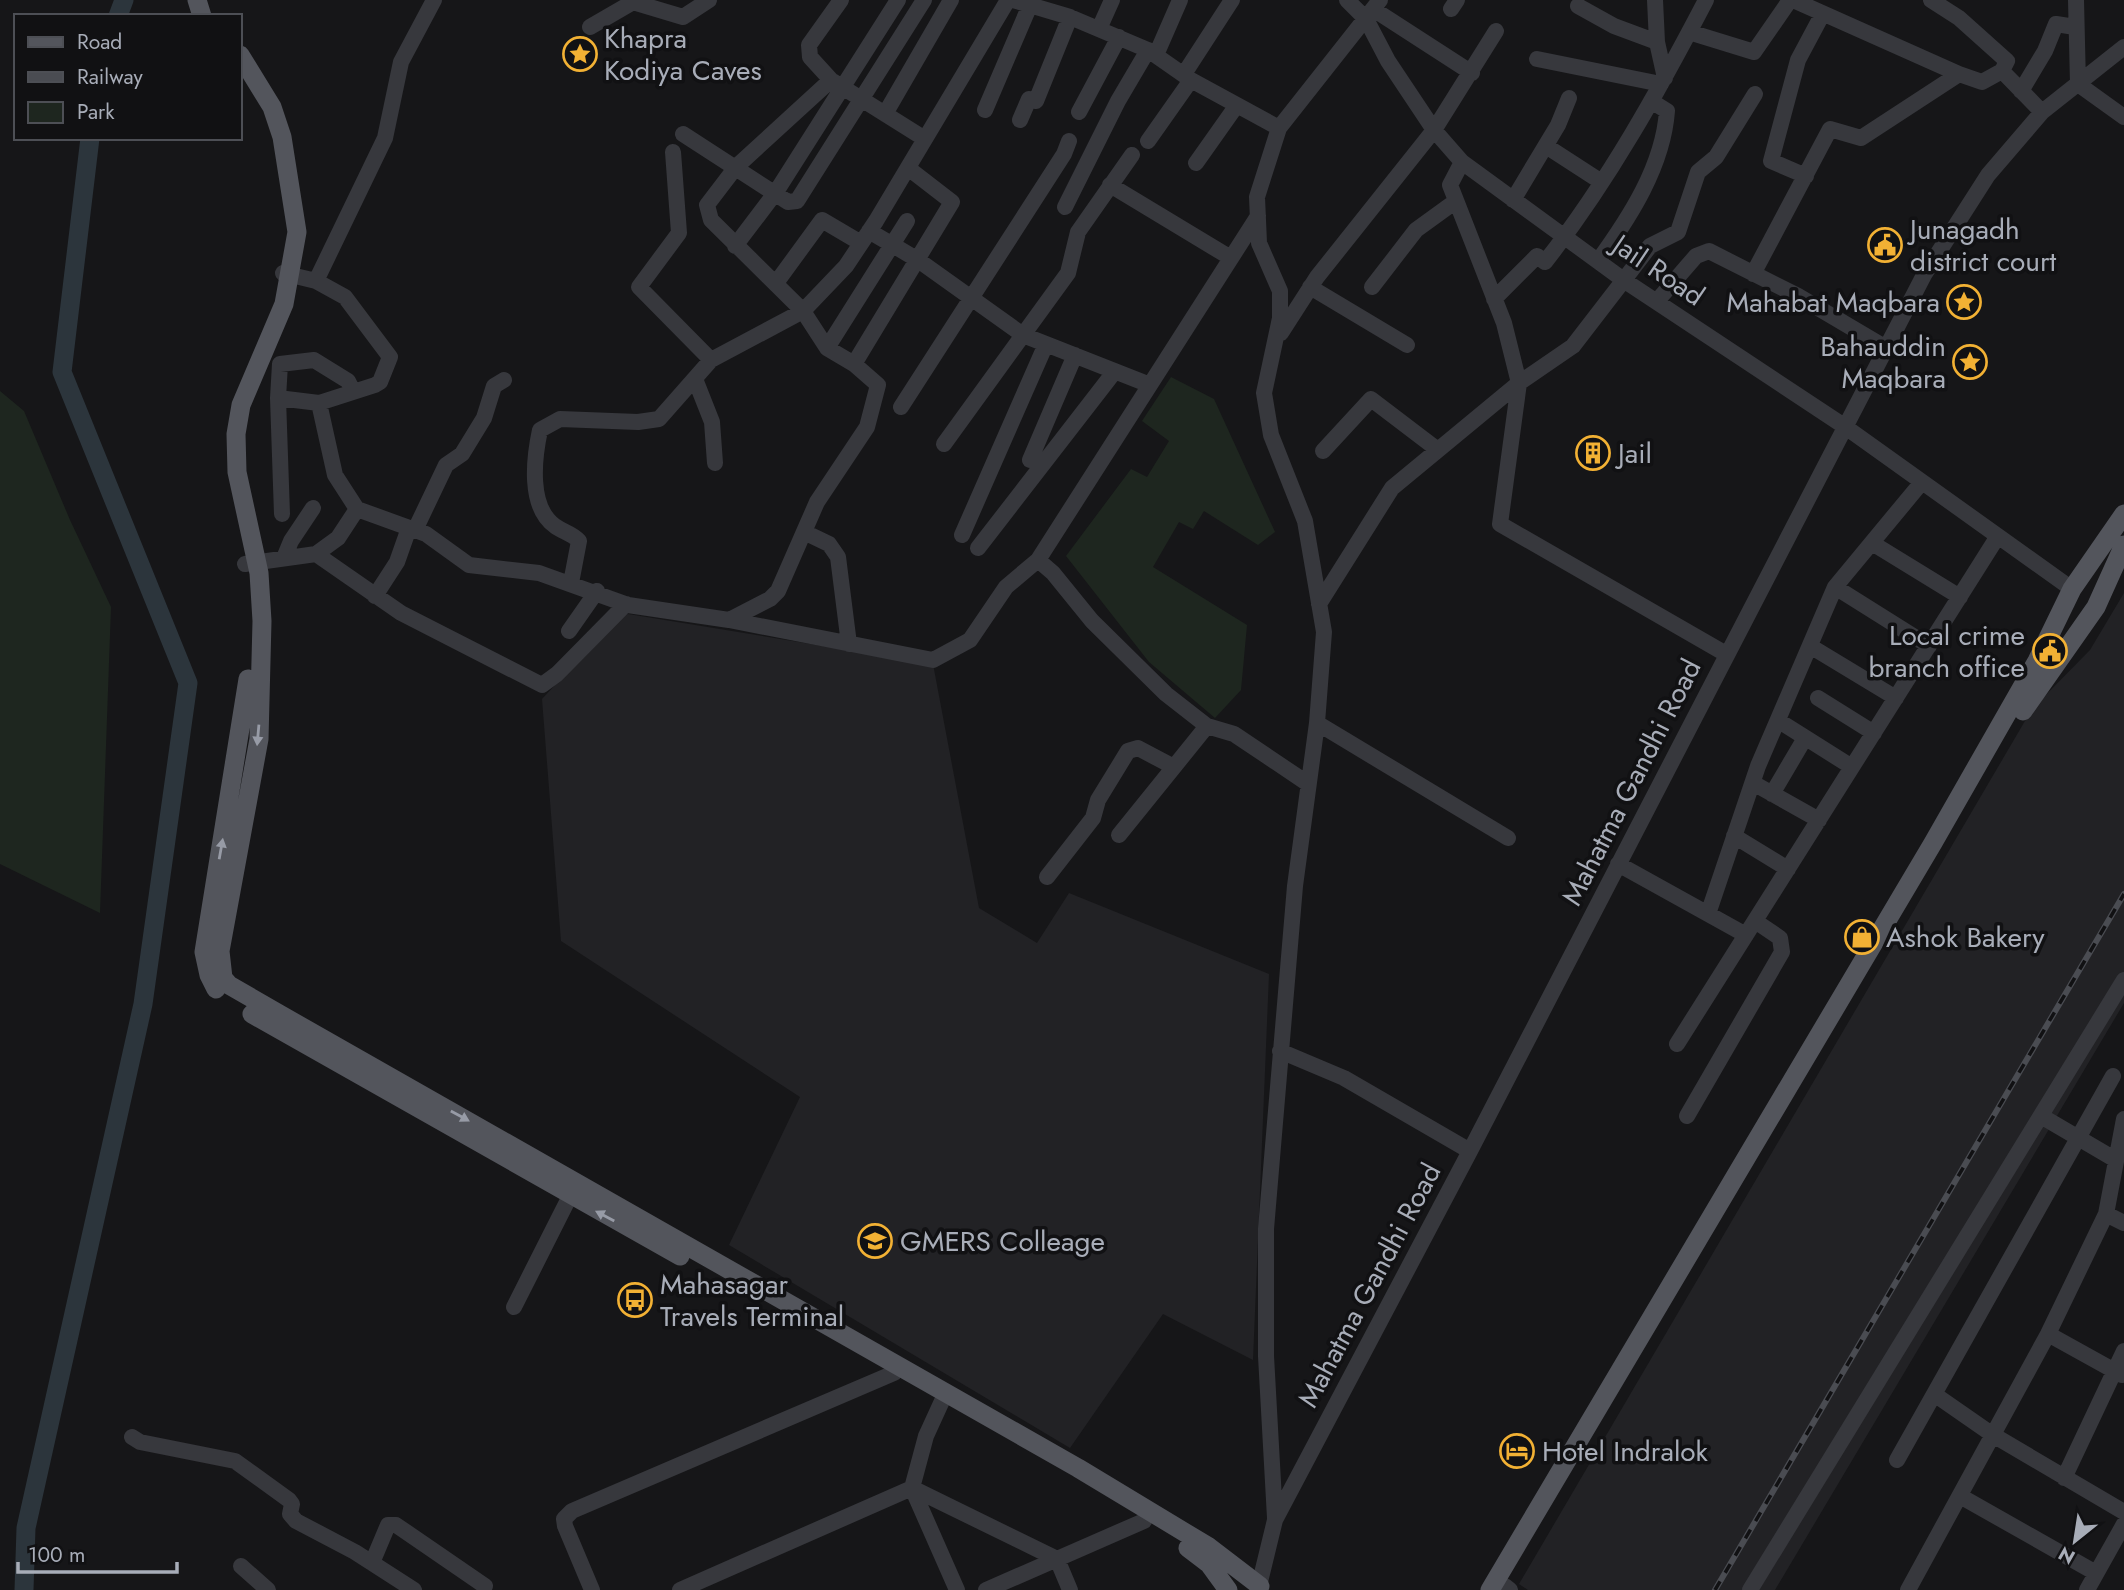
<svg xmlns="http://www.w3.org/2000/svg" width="2124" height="1590" viewBox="0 0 2124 1590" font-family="Jost,sans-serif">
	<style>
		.built { fill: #222225 }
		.green { fill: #1e261f }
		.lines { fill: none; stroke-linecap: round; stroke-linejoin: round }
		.river { stroke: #2c353c; stroke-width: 19 }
		.minor { stroke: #37383d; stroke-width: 16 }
		.major { stroke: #53555c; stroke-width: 19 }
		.rail-casing { stroke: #4a4c52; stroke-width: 6 }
		.rail { stroke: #111113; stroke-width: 3.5; stroke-dasharray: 10; stroke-linecap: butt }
		.oneway { fill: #979ba6 }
		.labels { text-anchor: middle; stroke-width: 7; stroke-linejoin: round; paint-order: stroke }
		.poi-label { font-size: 28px; fill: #a8adb8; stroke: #111113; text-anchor: start }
		.street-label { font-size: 28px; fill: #a8adb8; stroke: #111113 }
	</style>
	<rect width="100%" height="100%" fill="#161618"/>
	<!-- built -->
	<path class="built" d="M 2124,593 L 2124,1003 L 1775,1590 L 1528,1590 L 1519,1584 L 2032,709 L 2090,650 Z
		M 622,613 L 933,664 L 979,908 L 1037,943 L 1069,893 L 1269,974 L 1253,1360 L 1163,1314 L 1070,1448 L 729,1245 L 800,1097 L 561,941 L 542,699 Z"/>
	<!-- green -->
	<path class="green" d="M 1171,377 L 1214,399 L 1275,532 L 1258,545 L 1204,511 L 1193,529 L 1179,522 L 1153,567 L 1247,625 L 1241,690 L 1215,718 L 1149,662 L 1066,556 L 1131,469 L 1147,477 L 1169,441 L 1142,421 Z
		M 0,391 L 24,411 L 70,520 L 111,607 L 100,913 L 0,864 Z"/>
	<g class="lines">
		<!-- river -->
		<path class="river" d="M 118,16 L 124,0
			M 24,1590 L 26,1528 L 143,1004 L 188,683 L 62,372 L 90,138"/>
		<!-- minor -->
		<path class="minor" d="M 841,0 L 809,45 L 810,57 L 831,80 L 925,139
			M 1013,0 L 1070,17 L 1148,50 L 1191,80 L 1279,128
			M 1347,0 L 1366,19 L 1388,61 L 1434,130 L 1462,162 L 1625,281 L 1844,426 L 2072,589
			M 1655,0 L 1657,42 L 1665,78
			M 1793,0 L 1959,74 L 1982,82 L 2002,71
			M 1931,0 L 1959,18 L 2007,61 L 2002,71 L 2042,112
			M 2076,0 L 2078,84 L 2124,117
			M 1578,6 L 1614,26 L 1657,42
			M 1373,9 L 1472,73
			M 1451,9 L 1457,0
			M 590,27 L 633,2 L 683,17 L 709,0
			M 1099,29 L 1112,0
			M 1689,32 L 1754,52 L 1790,0
			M 1156,55 L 1180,0
			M 1537,59 L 1661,84
			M 1184,74 L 1232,0
			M 2021,91 L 2045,51 L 2056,24 L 2075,27
			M 985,110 L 1030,5
			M 1079,112 L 1119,37
			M 885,114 L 951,0
			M 1020,120 L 1029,99 L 1036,101 L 1070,17
			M 683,134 L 788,202 L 797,201 L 924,0
			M 1148,141 L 1191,80
			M 1546,146 L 1600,181
			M 673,152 L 679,233 L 639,287 L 711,360
			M 1462,162 L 1450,185 L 1504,323 L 1519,383 L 1500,524 L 1726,654
			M 1196,163 L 1237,105
			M 1806,176 L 1771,161 L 1798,60 L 1822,15
			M 1110,185 L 1231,258
			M 1513,200 L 1558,125 L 1569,98
			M 1065,207 L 1118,101 L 1148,50
			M 869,231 L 918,260 L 1023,335 L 1150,385
			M 735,246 L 776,192 L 898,0
			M 1598,261 C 1630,217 1663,166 1667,111 L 1651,101
			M 283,273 L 316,281 L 345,297 L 390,357 L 380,382 L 375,385 L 319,403
			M 1753,274 L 1830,129 L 1861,138 L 1959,74
			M 316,281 L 385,138 L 401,62 L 434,0
			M 776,283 L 822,220 L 861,243
			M 1310,287 L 1407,345
			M 1372,287 L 1416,230 L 1456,201
			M 1494,299 L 1537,256 L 1545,262 C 1608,182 1659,90 1706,0
			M 1657,301 L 1696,256 L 1709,251 L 1798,296 L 1886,348
			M 1281,333 L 1317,277 L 1434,130 L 1496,31
			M 827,348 L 907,221
			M 854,364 L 952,202 L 908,168
			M 695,379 L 712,422 L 715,463
			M 278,398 L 319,403 L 335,475 L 357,509
			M 901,407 L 1064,154 L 1069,141
			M 944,444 L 1068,273 L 1078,232 L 1132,155
			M 1323,451 L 1371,399 L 1438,450
			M 1030,460 L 1075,355
			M 282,514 L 278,398 L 280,364 L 314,360 L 348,381 L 353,391
			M 415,530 L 446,465 L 462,454 L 484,418 L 494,386 L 504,380
			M 804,532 L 829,544 L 838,557 L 849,644
			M 962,535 L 1046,344
			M 1872,543 L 1960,597
			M 978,548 L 1115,371
			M 316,554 L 338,538 L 357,509 L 426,534 L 469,565 L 539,573 L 628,605 L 729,620 L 933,660 L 970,640 L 1006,587 L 1038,560 L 1258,216
			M 284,558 L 291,541 L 313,508
			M 1038,560 L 1053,573 L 1092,621 L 1166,694 L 1207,726 L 1234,734 L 1307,783
			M 245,564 L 316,554 L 401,613 L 542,685 L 557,674 L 626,604
			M 571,583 L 579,541 C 572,533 563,532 555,526 C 528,507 534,458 540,430 L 560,419 L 638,422 L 659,419 L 711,360 L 803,311 L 846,266 L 876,221 L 1008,0
			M 1835,587 L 1929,646
			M 375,596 L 397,562 L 409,528
			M 1319,604 L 1392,488 L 1519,383 L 1573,346 L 1650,246 L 1678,232 L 1698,172 L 1716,157 L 1755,94
			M 729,620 L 770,599 L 778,591 L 817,502 L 867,427 L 878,385 L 854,364 L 827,348 L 803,311 L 711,220 L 707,205 L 736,167 L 831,80
			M 569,631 L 597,591
			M 1810,646 L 1896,698
			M 1818,698 L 1874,733
			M 1779,721 L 1852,767
			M 1317,723 L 1508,838
			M 1753,783 L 1819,820
			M 1772,794 L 1805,738
			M 1119,835 L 1207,726
			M 1734,836 L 1788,869
			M 1618,864 L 1746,935
			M 1047,877 L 1093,818 L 1098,800 L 1128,751 L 1138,748 L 1174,767
			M 1708,914 L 1758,766 L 1835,587 L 1922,482
			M 1677,1044 L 1998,536
			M 1280,1051 L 1344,1078 L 1470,1151
			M 1687,1116 L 1782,952 L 1780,938 L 1755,921
			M 2041,1116 L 2116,1160
			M 2106,1214 L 2124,1223
			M 514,1307 L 570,1196
			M 2048,1334 L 2122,1375
			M 1934,1394 L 1993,1435 L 2124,1512
			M 942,1401 L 926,1436 L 912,1488 L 1057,1559 L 1070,1590
			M 132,1437 L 140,1442 L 235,1461 L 289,1500 L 292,1504 L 290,1514 L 296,1521 L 355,1552 L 414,1590
			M 1897,1460 L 2113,1076
			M 2064,1478 L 2124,1351
			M 1960,1496 L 2096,1573
			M 1275,1518 L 1266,1356 L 1266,1229 L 1295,886 L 1317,723 L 1324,632 L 1305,521 L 1271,435 L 1264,393 L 1280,318 L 1280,291 L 1259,243 L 1257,197 L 1279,128 L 1380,0
			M 372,1563 L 388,1525 L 396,1525 L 485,1586
			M 241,1566 L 268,1590
			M 1505,1586 L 1510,1590
			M 592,1590 L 565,1526 L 564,1519 L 572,1511 L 894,1373
			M 680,1590 L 912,1488 L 957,1590
			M 986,1590 L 1144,1521
			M 1258,1590 L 1275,1520 L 1470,1151 L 1924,275 L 1988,175 L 2042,112 L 2124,47
			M 1750,1590 L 2124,980
			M 1908,1590 L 2048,1334 L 2106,1214 L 2124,1119
			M 2087,1590 L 2124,1524"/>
		<!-- major -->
		<path class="major" d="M 197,0 L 202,16
			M 240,55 L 272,107 L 282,137 L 297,232 L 284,304 L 241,405 L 236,434 L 237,472 L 259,573 L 262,621 L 259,739 L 220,951 L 223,978 L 229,985 L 281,1015 L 1078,1468 L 1209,1547 L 1260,1586
			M 2023,711 L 2096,607 L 2124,545
			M 216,989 L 209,975 L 204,952 L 248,679
			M 252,1014 L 680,1256
			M 1188,1548 L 1209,1564 L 1228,1590
			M 1490,1590 L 1933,843 L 2037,661 L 2072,589 L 2124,514"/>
		<!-- rail casing -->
		<g class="rail-casing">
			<path id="rail" d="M 1715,1590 L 2124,894"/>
		</g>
		<!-- rail -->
		<use href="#rail" class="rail"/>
	</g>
	<!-- one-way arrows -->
	<defs><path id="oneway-solid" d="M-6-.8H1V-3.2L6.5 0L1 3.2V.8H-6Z" transform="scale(1.75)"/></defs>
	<g class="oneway">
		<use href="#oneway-solid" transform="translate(258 735) rotate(95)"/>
		<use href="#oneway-solid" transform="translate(221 849) rotate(-80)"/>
		<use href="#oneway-solid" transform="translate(460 1116) rotate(29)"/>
		<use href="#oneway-solid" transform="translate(605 1216) rotate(-152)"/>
	</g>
	<!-- icons -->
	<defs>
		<g id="sight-ring" transform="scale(1.75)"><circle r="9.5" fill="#111113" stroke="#f2b134" stroke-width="1.5"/><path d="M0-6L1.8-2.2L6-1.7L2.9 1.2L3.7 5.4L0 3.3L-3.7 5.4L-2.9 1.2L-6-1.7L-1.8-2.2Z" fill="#f2b134"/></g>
		<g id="civic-ring" transform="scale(1.75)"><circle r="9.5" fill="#111113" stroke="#f2b134" stroke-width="1.5"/><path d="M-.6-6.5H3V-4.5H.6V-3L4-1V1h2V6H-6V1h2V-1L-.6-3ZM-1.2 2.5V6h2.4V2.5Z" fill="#f2b134"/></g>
		<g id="building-ring" transform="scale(1.75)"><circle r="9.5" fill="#111113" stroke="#f2b134" stroke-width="1.5"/><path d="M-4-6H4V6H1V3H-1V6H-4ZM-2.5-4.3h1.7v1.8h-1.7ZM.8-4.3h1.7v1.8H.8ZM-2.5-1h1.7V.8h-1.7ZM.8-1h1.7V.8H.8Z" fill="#f2b134"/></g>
		<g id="shop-ring" transform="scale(1.75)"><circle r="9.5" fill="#111113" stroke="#f2b134" stroke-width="1.5"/><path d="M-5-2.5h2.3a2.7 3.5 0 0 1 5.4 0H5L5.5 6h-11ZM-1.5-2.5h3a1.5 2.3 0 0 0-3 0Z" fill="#f2b134"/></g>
		<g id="university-ring" transform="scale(1.75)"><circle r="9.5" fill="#111113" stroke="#f2b134" stroke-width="1.5"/><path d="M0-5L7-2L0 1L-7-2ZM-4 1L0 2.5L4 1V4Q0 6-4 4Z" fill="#f2b134"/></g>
		<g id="bus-ring" transform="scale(1.75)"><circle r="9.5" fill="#111113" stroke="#f2b134" stroke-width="1.5"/><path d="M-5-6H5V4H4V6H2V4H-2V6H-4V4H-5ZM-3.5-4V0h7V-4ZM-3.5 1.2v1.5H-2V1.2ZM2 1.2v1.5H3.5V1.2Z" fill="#f2b134"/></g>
		<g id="hotel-ring" transform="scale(1.75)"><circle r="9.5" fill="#111113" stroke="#f2b134" stroke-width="1.5"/><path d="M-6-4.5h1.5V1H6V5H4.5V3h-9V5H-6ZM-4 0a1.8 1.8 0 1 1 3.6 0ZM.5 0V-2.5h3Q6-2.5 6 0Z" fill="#f2b134"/></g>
	</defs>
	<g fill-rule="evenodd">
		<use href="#sight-ring" x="580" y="54"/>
		<use href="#civic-ring" x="1885" y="245"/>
		<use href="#sight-ring" x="1964" y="302"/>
		<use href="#sight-ring" x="1970" y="362"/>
		<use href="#building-ring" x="1593" y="453"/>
		<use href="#civic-ring" x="2050" y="651"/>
		<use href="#shop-ring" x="1862" y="937"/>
		<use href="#university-ring" x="875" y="1241"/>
		<use href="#bus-ring" x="635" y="1300"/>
		<use href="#hotel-ring" x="1517" y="1451"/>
	</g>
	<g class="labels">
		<!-- poi labels -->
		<g class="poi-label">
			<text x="604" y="48">Khapra<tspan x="604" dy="32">Kodiya Caves</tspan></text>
			<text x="1910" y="239">Junagadh<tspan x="1910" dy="32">district court</tspan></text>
			<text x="1940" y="312" text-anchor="end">Mahabat Maqbara</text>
			<text x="1946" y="356" text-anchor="end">Bahauddin<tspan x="1946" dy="32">Maqbara</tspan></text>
			<text x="1618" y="463">Jail</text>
			<text x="2025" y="645" text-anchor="end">Local crime<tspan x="2025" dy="32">branch office</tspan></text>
			<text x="1886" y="947">Ashok Bakery</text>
			<text x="900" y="1251">GMERS Colleage</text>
			<text x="660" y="1294">Mahasagar<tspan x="660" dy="32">Travels Terminal</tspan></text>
			<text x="1542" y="1461">Hotel Indralok</text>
		</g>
		<!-- street labels -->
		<g class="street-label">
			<text transform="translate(1659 270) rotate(34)" y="10">Jail Road</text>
			<text transform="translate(1631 782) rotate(-63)" y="10">Mahatma Gandhi Road</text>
			<text transform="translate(1369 1285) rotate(-62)" y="10">Mahatma Gandhi Road</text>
		</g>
	</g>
	<!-- legend -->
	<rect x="14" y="14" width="228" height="126" fill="#111113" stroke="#4d4f55" stroke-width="2"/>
	<rect x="28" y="37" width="35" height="10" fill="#53555c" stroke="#4d4f55" stroke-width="2"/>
	<text x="77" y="49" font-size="21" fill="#a8adb8">Road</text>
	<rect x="28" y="72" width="35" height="10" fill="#4a4c52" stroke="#4d4f55" stroke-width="2"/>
	<text x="77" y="84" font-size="21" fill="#a8adb8">Railway</text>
	<rect x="28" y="102" width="35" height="21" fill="#1e261f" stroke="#4d4f55" stroke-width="2"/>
	<text x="77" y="119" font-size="21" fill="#a8adb8">Park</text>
	<!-- north arrow -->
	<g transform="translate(2075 1541) rotate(210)" stroke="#111113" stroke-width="5" paint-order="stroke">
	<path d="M0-5L12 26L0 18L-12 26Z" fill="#a8adb8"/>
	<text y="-10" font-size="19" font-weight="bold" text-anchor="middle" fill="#a8adb8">N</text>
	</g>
	<!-- scale -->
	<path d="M18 1562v10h159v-10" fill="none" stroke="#a8adb8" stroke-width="3.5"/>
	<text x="28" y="1562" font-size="21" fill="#a8adb8" stroke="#111113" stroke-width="5" paint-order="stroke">100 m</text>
</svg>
